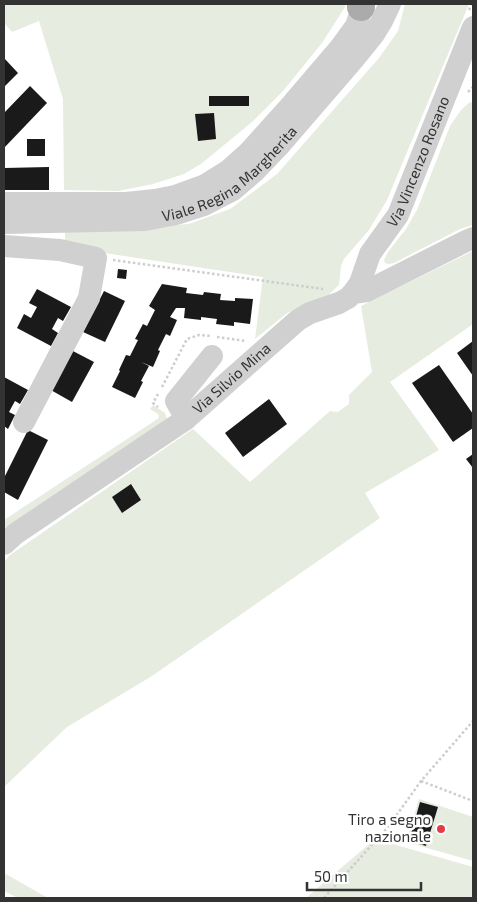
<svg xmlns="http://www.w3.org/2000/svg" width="477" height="902" viewBox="0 0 477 902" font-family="'Exo 2',sans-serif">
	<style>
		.green { fill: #e6ecdf }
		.building { fill: #1a1a1a }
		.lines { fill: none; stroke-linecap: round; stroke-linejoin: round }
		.path { stroke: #cdcdcd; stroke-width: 2.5; stroke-dasharray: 2.5 2.5; stroke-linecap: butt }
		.minor { stroke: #d0d0d0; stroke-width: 22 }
		.major { stroke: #ababab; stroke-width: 28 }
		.poi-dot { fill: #e63946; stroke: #fff; stroke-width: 2 }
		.labels { text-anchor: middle; stroke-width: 5; stroke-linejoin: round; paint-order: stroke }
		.street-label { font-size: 15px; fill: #333; stroke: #fff }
		.poi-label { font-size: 15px; fill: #333; stroke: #fff; text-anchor: end }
	</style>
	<rect width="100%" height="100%" fill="#fff"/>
	<!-- green -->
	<path class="green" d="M 4,4 L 345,4 L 345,7 L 322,43 L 283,91 L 252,122 L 201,164 L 184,174 L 153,184 L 118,191 L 64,190 L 63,99 L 39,21 L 12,32 L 4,23 Z
		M 405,4 L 469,4 L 387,200 L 369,230 L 344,259 L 341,266 L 339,285 L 323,300 L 303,306 L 287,313 L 255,339 L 263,277 L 65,247 L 65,229 L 136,228 L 189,224 L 230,209 L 277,174 L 379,58 L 398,31 Z
		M 470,102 L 473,103 L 473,225 L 460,229 L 394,263 L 389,264 L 385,263 L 384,260 L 388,252 L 406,229 L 417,210 L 450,126 L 461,110 Z
		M 473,251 L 473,324 L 390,382 L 439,450 L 365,493 L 380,518 L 152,676 L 67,727 L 4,787 L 4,562 L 10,555 L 193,429 L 250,482 L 330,411 L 338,412 L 349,404 L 349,395 L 372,372 L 361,306 Z
		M 153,405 L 165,413 L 167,419 L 4,528 L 4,520 L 159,418 L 158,414 L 150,409 Z
		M 419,799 L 473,817 L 473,861 L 406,842 Z
		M 375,839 L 473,867 L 473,898 L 306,898 Z
		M 4,873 L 48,898 L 18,898 L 4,891 Z"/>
	<!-- building -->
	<path class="building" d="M 4,58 L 18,73 L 4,87 Z
		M 30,86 L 47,103 L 4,148 L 4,113 Z
		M 209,96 L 249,96 L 249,106 L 209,106 Z
		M 214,113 L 216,139 L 198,141 L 195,114 Z
		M 27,139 L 45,139 L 45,156 L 27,156 Z
		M 49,167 L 49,190 L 4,190 L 4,168 Z
		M 118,269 L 127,270 L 126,279 L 117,278 Z
		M 162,284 L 187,288 L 186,293 L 203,295 L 204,292 L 221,294 L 220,300 L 235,301 L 235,298 L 253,299 L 250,324 L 234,322 L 234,326 L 216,324 L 217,319 L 201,317 L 201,320 L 184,318 L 185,308 L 176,308 L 170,317 L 177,320 L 170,336 L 166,334 L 158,350 L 160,351 L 153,367 L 141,362 L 149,366 L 141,381 L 143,382 L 135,398 L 112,387 L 120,371 L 119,370 L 126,355 L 130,356 L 138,340 L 135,339 L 143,324 L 147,326 L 155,310 L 149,306 Z
		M 37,289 L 71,307 L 63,321 L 58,318 L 52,329 L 58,333 L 51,346 L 17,328 L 24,314 L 31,318 L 37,307 L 29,303 Z
		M 104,291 L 125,301 L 105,342 L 83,332 Z
		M 473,341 L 473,376 L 457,353 Z
		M 71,350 L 94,362 L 72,402 L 49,389 Z
		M 439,365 L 473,414 L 473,428 L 453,442 L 412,383 Z
		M 4,377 L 28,390 L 20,404 L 15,401 L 9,412 L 15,415 L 8,429 L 4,426 Z
		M 269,399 L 287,424 L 243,457 L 225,433 Z
		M 28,430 L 48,440 L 18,500 L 4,492 L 4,478 Z
		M 473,454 L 473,468 L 466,459 Z
		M 131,484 L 141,500 L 122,513 L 112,497 Z
		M 420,802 L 438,807 L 426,846 L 409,841 Z"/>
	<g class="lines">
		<!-- path -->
		<path class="path" d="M 469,10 L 472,4
			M 468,92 L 473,87
			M 113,260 L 323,289
			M 217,337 L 246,341
			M 162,387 L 187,339 L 199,335 L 212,336
			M 158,394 L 153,403 L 158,407
			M 421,781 L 473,801
			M 324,898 L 388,827 L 421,781 L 473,721"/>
		<!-- minor -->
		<g class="minor">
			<path d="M 4,203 L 126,203 L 155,200 L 175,196 L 205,185 L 229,170 L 248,153 L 293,103 L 340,48 L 356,26 L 359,17 L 362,4"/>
			<path id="s1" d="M 4,223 L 145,220 L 176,214 L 204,205 L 233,190 L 255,171 L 278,147 L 353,60 L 374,34 L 382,21 L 390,4"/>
			<path d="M 4,246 L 60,250 L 96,258 L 89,298 L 24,422"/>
			<path id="s2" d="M 353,293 L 360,283 L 370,254 L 398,215 L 473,27"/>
			<path d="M 186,419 L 176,401 L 212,356"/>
			<path id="s3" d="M 4,544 L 15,534 L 186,419 L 298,320 L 310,313 L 339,303 L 348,298 L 353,293 L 367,291 L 464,242 L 473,238"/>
		</g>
		<!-- major -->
		<path class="major" d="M 361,4 L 361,7"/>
	</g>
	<!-- markers -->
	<circle class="poi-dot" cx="441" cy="829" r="5"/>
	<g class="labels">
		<!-- street labels -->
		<g class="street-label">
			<text dy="5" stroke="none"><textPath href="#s2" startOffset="148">Via Vincenzo Rosano</textPath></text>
			<text dy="5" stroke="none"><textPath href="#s1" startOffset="240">Viale Regina Margherita</textPath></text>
			<text dy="5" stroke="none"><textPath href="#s3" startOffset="282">Via Silvio Mina</textPath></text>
		</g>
		<!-- poi labels -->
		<g class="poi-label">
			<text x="431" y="825">Tiro a segno<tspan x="431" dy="17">nazionale</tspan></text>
		</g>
	</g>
	<!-- border -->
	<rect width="477" height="902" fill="none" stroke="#333333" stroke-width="10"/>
	<!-- scale -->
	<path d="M307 882v8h114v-8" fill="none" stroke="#333333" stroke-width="2.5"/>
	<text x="314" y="882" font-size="15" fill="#333333" stroke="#ffffff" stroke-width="4" paint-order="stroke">50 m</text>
</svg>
